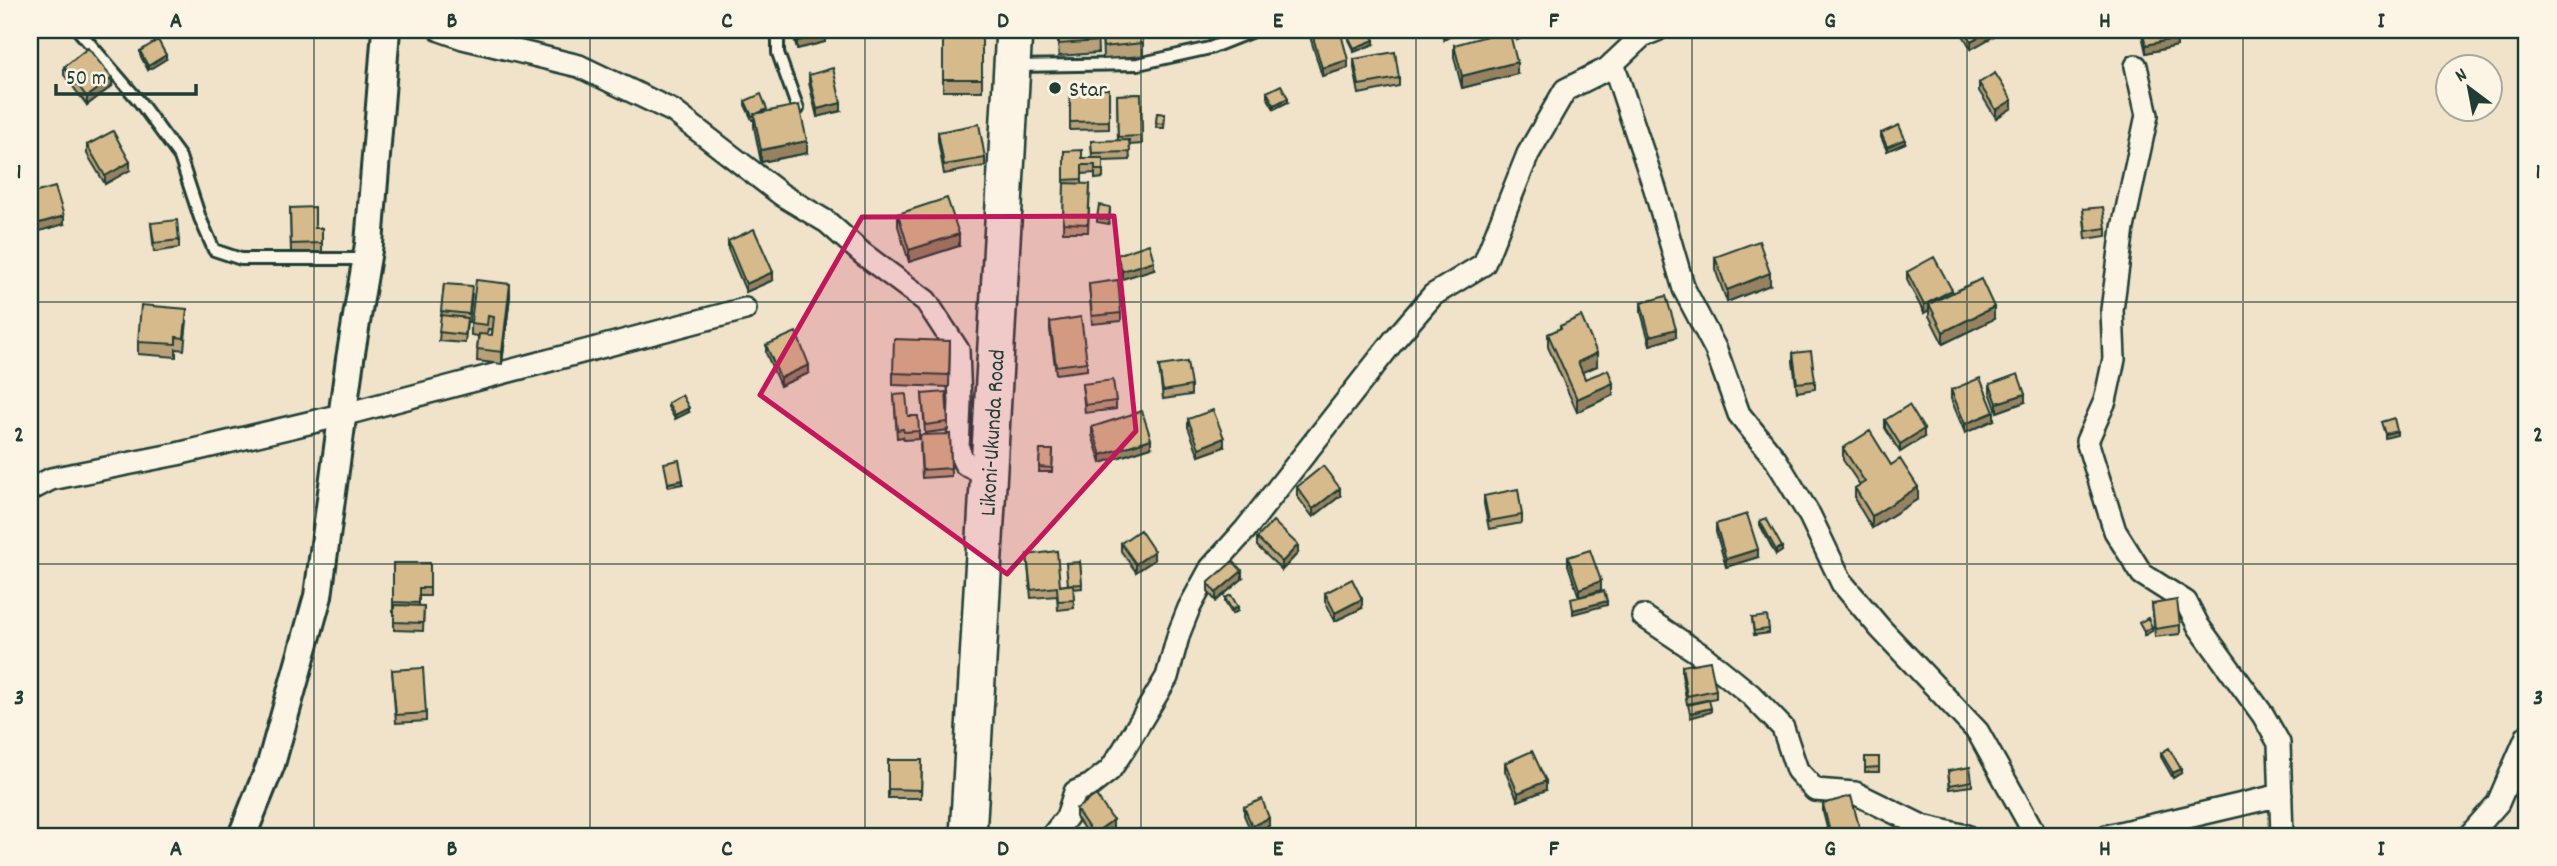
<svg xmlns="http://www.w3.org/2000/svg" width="2557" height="866" viewBox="0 0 2557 866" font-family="Dekko,sans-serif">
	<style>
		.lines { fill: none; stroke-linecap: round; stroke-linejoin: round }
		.service-casing { stroke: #1f3d34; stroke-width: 16 }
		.minor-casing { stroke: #1f3d34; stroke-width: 26 }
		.tertiary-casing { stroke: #1f3d34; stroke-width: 32 }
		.trunk-casing { stroke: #1f3d34; stroke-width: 40 }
		.service { stroke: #fcf5e5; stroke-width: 10 }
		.minor { stroke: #fcf5e5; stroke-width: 21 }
		.tertiary { stroke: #fcf5e5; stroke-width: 26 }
		.trunk { stroke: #fcf5e5; stroke-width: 35 }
		.wall { fill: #b9a078; stroke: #1f3d34; stroke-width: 2; fill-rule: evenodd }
		.shaded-wall { fill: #968261; stroke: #1f3d34; stroke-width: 2 }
		.building { fill: #d7ba8b; stroke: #1f3d34; stroke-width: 2 }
		.marked { fill: #c2185b; fill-opacity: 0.2; stroke: #c2185b; stroke-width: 5; stroke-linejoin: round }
		.grid { fill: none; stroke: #1f3d34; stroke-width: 2; stroke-opacity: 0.55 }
		.poi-dot { fill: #1f3d34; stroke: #fcf5e5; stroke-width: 2.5 }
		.labels { text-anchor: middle; stroke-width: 6; stroke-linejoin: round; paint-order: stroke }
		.poi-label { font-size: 23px; fill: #1f3d34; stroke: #fcf5e5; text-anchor: start }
		.street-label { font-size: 23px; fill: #1f3d34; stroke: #fcf5e5 }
		.neatline { fill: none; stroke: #1f3d34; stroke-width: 2.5 }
		.grid-label { font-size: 23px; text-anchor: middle; font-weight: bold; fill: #1f3d34 }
	</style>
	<rect width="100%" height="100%" fill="#f1e3ca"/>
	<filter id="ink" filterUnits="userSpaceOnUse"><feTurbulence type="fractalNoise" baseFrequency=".0143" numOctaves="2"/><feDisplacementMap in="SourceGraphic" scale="14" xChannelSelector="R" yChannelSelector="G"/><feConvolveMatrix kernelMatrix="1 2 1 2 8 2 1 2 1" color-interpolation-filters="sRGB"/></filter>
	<g filter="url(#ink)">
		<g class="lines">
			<!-- service casing -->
			<g class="service-casing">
				<path id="service" d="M 78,30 L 139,101 L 180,157 L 200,218 L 214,250 L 241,259 L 367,259
					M 778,30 L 778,53 L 798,109
					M 1015,66 L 1138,64 L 1210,48 L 1255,30"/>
			</g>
			<!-- minor casing -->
			<g class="minor-casing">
				<path id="minor" d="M 440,30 L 463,38 L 579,66 L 673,111 L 782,195 L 827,222 L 863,254 L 926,301 L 958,350 L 960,402 L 958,449 L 965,464 L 988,475
					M 1613,63 L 1655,189 L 1684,289 L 1716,350 L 1739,414 L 1776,460 L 1810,516 L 1842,583 L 1880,628 L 1978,732 L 2036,836
					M 2136,66 L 2147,115 L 2123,228 L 2112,310 L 2114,359 L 2105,401 L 2087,441 L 2115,531 L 2142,574 L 2186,602 L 2199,627 L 2263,715 L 2279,743 L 2282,836
					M 30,490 L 51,479 L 177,454 L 342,415 L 745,309
					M 1643,616 L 1703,656 L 1751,695 L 1783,728 L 1797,770 L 1815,790 L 1855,793 L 1922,826 L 1966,836
					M 1052,836 L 1067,817 L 1075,792 L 1091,785 L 1110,770 L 1124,749 L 1167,677 L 1179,633 L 1189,608 L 1211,568 L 1245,530 L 1395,339 L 1433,295 L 1484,264 L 1528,154 L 1565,90 L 1607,69 L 1642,36 L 1657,30
					M 2107,836 L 2281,795
					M 2469,836 L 2498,803 L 2527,736"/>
			</g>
			<!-- tertiary casing -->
			<g class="tertiary-casing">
				<path id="tertiary" d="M 242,836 L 271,764 L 318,596 L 350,359 L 369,244 L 386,30"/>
			</g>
			<!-- trunk casing -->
			<g class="trunk-casing">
				<g id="trunk">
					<path id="s1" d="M 968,836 L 1014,30"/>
				</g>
			</g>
			<!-- service -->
			<use href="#service" class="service"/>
			<!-- minor -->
			<use href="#minor" class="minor"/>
			<!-- tertiary -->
			<use href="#tertiary" class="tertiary"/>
			<!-- trunk -->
			<use href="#trunk" class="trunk"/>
		</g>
		<!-- wall -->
		<path class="wall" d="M 792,30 L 824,30 L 825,42 L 797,49 Z
			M 943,30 L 990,30 L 943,33 Z
			M 1057,30 L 1097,30 L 1098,53 L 1059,56 Z
			M 1102,30 L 1143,43 L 1143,56 L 1103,59 Z
			M 1308,30 L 1340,30 L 1348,68 L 1322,76 Z
			M 1438,30 L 1461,30 L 1444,40 Z
			M 1513,30 L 1542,30 L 1517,40 Z
			M 1960,30 L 1996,30 L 1996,35 L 1971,49 Z
			M 2141,30 L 2175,30 L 2177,46 L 2146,53 Z
			M 943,36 L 982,36 L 982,91 L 943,91 Z
			M 1348,36 L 1374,44 L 1354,52 L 1348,40 Z
			M 1454,45 L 1517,74 L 1462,88 L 1454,57 Z
			M 140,51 L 166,59 L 148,70 L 140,55 Z
			M 1354,59 L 1399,78 L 1399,86 L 1359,94 L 1354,68 Z
			M 64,67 L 112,86 L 87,105 L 64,75 Z
			M 809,75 L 841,111 L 817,117 L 809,83 Z
			M 1979,83 L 2012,108 L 1996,118 L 1979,91 Z
			M 1109,89 L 1109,129 L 1070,130 L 1070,90 Z
			M 1267,92 L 1288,102 L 1274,109 L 1267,97 Z
			M 1141,94 L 1142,144 L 1129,145 L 1130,160 L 1103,161 L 1103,178 L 1095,179 L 1095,173 L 1082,174 L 1082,184 L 1090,184 L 1088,232 L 1063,232 L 1064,188 L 1064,151 L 1082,158 L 1092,158 L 1091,141 L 1118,141 L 1117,95 Z
			M 745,101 L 767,112 L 807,153 L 761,162 L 754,127 L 754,119 L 752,120 L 745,105 Z
			M 1157,113 L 1165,114 L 1164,128 L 1156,128 Z
			M 938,132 L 985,158 L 985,166 L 944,174 L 938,140 Z
			M 1881,133 L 1905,143 L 1887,151 L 1881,137 Z
			M 87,145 L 130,170 L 105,184 L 87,154 Z
			M 30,194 L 64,224 L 36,232 L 30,211 Z
			M 290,208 L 315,228 L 322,228 L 322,252 L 291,252 Z
			M 2083,209 L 2106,228 L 2106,236 L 2086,239 Z
			M 1110,211 L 1109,224 L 1097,222 L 1097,218 Z
			M 898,214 L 959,246 L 909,262 L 898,226 Z
			M 151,223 L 179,240 L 179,248 L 154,252 Z
			M 728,241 L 773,280 L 746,292 L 728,249 Z
			M 1117,255 L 1154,269 L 1122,279 L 1117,263 Z
			M 1715,257 L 1770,285 L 1727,302 L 1715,269 Z
			M 1907,272 L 1952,293 L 1994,319 L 1943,344 L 1929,316 L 1929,310 L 1924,313 L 1907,280 Z
			M 444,284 L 472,294 L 469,322 L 467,322 L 465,343 L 439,341 Z
			M 1089,284 L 1121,313 L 1121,321 L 1092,324 Z
			M 510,296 L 502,364 L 477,361 L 478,336 L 471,335 L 471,323 ZM 488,329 L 492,329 L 492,335 L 487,335 Z
			M 1641,303 L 1676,337 L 1650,345 L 1641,312 Z
			M 187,321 L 184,350 L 176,349 L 176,357 L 138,354 L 138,342 Z
			M 1050,322 L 1087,362 L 1087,370 L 1056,374 L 1050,330 Z
			M 1560,326 L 1597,366 L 1582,372 L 1585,379 L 1613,395 L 1577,412 L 1548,347 L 1548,334 L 1560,329 Z
			M 950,341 L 949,387 L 893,385 L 893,373 Z
			M 766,345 L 809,373 L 780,386 L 766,353 Z
			M 1793,353 L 1815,381 L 1815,389 L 1797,392 L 1793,362 Z
			M 1159,366 L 1191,386 L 1191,395 L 1163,399 Z
			M 1082,384 L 1116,401 L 1116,409 L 1085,413 Z
			M 1990,384 L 2025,402 L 1997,412 L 1990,392 Z
			M 1951,390 L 1994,420 L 1965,433 L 1951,399 Z
			M 922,394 L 948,422 L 948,430 L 925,433 Z
			M 894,395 L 908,416 L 919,431 L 919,439 L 904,440 L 903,437 L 897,438 Z
			M 668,403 L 689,412 L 675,419 L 668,407 Z
			M 1188,419 L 1224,447 L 1199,456 L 1188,427 Z
			M 1885,420 L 1924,437 L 1900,452 L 1885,428 Z
			M 1092,427 L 1151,447 L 1101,463 L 1092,435 Z
			M 950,434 L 951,476 L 922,478 L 920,444 Z
			M 1843,448 L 1891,465 L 1918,499 L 1872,528 L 1855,500 L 1855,488 L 1860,485 L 1843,460 Z
			M 1040,450 L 1053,450 L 1052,472 L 1039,472 Z
			M 1297,487 L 1340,496 L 1313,517 L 1297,496 Z
			M 1484,496 L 1522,515 L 1522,523 L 1489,529 L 1484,504 Z
			M 1760,521 L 1782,551 L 1776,555 L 1760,525 Z
			M 1716,524 L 1758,557 L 1726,567 L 1716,532 Z
			M 1257,538 L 1298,553 L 1282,570 L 1257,546 Z
			M 1121,543 L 1154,560 L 1136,572 L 1121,551 Z
			M 1027,555 L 1060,586 L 1067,585 L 1080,562 L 1082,588 L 1073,589 L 1074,608 L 1058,610 L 1057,596 L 1031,598 Z
			M 1568,557 L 1601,590 L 1579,597 L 1568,565 Z
			M 393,563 L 430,563 L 430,596 L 419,596 L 419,606 L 424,606 L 423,631 L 394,630 L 394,611 L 393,611 Z
			M 1242,579 L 1216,601 L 1208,592 L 1208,583 Z
			M 1325,593 L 1362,608 L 1335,621 L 1325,601 Z
			M 1225,598 L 1238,611 L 1232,614 L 1225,602 Z
			M 2152,604 L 2180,625 L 2180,634 L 2155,637 Z
			M 1752,618 L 1769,629 L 1769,633 L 1754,635 Z
			M 1682,666 L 1716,690 L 1716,698 L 1687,704 L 1682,675 Z
			M 392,670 L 426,713 L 426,721 L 396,723 Z
			M 2161,753 L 2181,773 L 2173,778 L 2161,757 Z
			M 1865,757 L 1879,757 L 1879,772 L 1865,772 Z
			M 888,760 L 922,760 L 921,798 L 888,798 Z
			M 1505,763 L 1546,790 L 1518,801 L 1505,771 Z
			M 1948,771 L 1972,781 L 1972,786 L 1950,789 Z
			M 1823,804 L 1861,836 L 1829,836 L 1823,812 Z
			M 1244,807 L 1269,826 L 1252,834 L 1244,815 Z
			M 1076,809 L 1113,828 L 1101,836 L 1089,836 L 1076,817 Z"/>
		<!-- shaded-wall -->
		<path class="shaded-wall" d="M 1381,30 L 1387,30 L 1377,36 L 1377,32 Z
			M 1447,30 L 1461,30 L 1444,40 L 1444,32 Z
			M 1517,30 L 1542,30 L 1517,40 Z
			M 1991,30 L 1996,30 L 1996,35 L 1971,49 L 1971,41 Z
			M 825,34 L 825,42 L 797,49 L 797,41 Z
			M 2177,38 L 2177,46 L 2146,53 L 2146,45 Z
			M 1374,40 L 1374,44 L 1354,52 L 1354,48 Z
			M 166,55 L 166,59 L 148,70 L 148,66 Z
			M 1348,60 L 1348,68 L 1322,76 L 1322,68 Z
			M 1517,62 L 1517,74 L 1462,88 L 1462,76 Z
			M 112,78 L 112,86 L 87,105 L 87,97 Z
			M 1288,98 L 1288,102 L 1274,109 L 1274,105 Z
			M 2012,100 L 2012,108 L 1996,118 L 1996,110 Z
			M 841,103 L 841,111 L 817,117 L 817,109 Z
			M 33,125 L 33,133 L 30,134 L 30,126 Z
			M 1905,139 L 1905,143 L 1887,151 L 1887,147 Z
			M 807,141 L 807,153 L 761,162 L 761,150 Z
			M 130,162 L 130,170 L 105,184 L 105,176 Z
			M 64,216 L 64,224 L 36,232 L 36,224 Z
			M 959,234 L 959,246 L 909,262 L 909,250 Z
			M 1154,261 L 1154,269 L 1122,279 L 1122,271 Z
			M 773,272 L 773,280 L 746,292 L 746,284 Z
			M 1770,273 L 1770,285 L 1727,302 L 1727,290 Z
			M 510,284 L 510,296 L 502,364 L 502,352 Z
			M 1952,290 L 1952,298 L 1929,304 L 1929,310 L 1924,313 L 1924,305 Z
			M 1994,307 L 1994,319 L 1943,344 L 1943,332 Z
			M 1676,329 L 1676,337 L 1650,345 L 1650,336 Z
			M 1597,353 L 1597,366 L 1578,374 L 1578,362 Z
			M 809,365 L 809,373 L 780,386 L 780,378 Z
			M 1613,383 L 1613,395 L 1577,412 L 1577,399 Z
			M 2025,394 L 2025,402 L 1997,412 L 1997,403 Z
			M 689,408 L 689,412 L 675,419 L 675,415 Z
			M 1994,412 L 1994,420 L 1965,433 L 1965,424 Z
			M 1924,429 L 1924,437 L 1900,452 L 1900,444 Z
			M 2397,431 L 2397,435 L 2385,438 L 2385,434 Z
			M 1224,438 L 1224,447 L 1199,456 L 1199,448 Z
			M 1151,439 L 1151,447 L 1101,463 L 1101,455 Z
			M 683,480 L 683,484 L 668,487 L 668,483 Z
			M 1918,487 L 1918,499 L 1872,528 L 1872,516 Z
			M 1340,488 L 1340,496 L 1313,517 L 1313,509 Z
			M 1298,545 L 1298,553 L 1282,570 L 1282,562 Z
			M 1782,547 L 1782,551 L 1776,555 L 1776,550 Z
			M 1758,549 L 1758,557 L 1726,567 L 1726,559 Z
			M 1154,551 L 1154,560 L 1136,572 L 1136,564 Z
			M 1242,571 L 1242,579 L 1216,601 L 1216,593 Z
			M 1601,581 L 1601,590 L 1579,597 L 1579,589 Z
			M 1362,599 L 1362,608 L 1335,621 L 1335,613 Z
			M 1607,601 L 1607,605 L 1573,614 L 1573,610 Z
			M 1238,607 L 1238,611 L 1232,614 L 1232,610 Z
			M 2152,627 L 2152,631 L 2144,636 L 2144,632 Z
			M 1711,708 L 1711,712 L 1690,718 L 1690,713 Z
			M 2181,769 L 2181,773 L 2173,778 L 2173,773 Z
			M 1546,781 L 1546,790 L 1518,801 L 1518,793 Z
			M 1269,818 L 1269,826 L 1252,834 L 1252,826 Z
			M 1113,820 L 1113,828 L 1101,836 L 1093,836 L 1093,834 Z"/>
		<!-- building -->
		<path class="building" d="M 794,30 L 824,30 L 825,34 L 797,41 Z
			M 1058,30 L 1097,30 L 1098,41 L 1059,44 Z
			M 1102,30 L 1142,30 L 1143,43 L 1103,47 Z
			M 1311,30 L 1340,30 L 1348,60 L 1322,68 Z
			M 1362,30 L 1369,30 L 1374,40 L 1354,48 L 1348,36 Z
			M 1509,30 L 1517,62 L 1462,76 L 1454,45 Z
			M 1965,30 L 1991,30 L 1971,41 Z
			M 2142,30 L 2175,30 L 2177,38 L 2146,45 Z
			M 943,36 L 982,36 L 982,79 L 943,79 Z
			M 158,40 L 166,55 L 148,66 L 140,51 Z
			M 88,48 L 112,78 L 87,97 L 64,67 Z
			M 1395,52 L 1399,78 L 1359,85 L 1354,59 Z
			M 833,68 L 841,103 L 817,109 L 809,75 Z
			M 1995,73 L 2012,100 L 1996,110 L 1979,83 Z
			M 1281,85 L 1288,98 L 1274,105 L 1267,92 Z
			M 1109,89 L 1109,121 L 1070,122 L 1070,90 Z
			M 761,94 L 767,109 L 752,116 L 745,101 Z
			M 1141,94 L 1142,136 L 1118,137 L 1117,95 Z
			M 799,105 L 807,141 L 761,150 L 754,114 Z
			M 30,111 L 33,125 L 30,126 Z
			M 1157,113 L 1165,114 L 1164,124 L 1156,123 Z
			M 979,124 L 985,158 L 944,165 L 938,132 Z
			M 1899,125 L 1905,139 L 1887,147 L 1881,133 Z
			M 113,131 L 130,162 L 105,176 L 87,145 Z
			M 1129,140 L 1130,152 L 1092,153 L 1091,141 Z
			M 1082,150 L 1082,158 L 1103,158 L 1103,170 L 1095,170 L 1095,165 L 1082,165 L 1082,179 L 1064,180 L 1064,151 Z
			M 1064,183 L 1090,184 L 1088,224 L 1063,223 Z
			M 55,187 L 64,216 L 36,224 L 30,202 L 30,194 Z
			M 947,198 L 959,234 L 909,250 L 898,214 Z
			M 1099,205 L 1110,207 L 1109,220 L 1097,218 Z
			M 315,207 L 315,228 L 322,228 L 322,243 L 291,244 L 290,208 Z
			M 2103,207 L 2106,228 L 2086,231 L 2083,209 Z
			M 177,220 L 179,240 L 154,243 L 151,223 Z
			M 754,229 L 773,272 L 746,284 L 728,241 Z
			M 1759,241 L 1770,273 L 1727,290 L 1715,257 Z
			M 1149,244 L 1154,261 L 1122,271 L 1117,255 Z
			M 1934,257 L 1952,290 L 1924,305 L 1907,272 Z
			M 1981,279 L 1994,307 L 1943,332 L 1929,304 Z
			M 476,280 L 510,284 L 502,352 L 477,349 L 479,334 L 492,335 L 494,317 L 488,316 L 487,325 L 471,323 Z
			M 1118,280 L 1121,313 L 1092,316 L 1089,284 Z
			M 444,284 L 472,286 L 469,314 L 441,311 Z
			M 1666,296 L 1676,329 L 1650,336 L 1641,303 Z
			M 141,305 L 187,309 L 184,338 L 176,337 L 176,344 L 138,342 Z
			M 441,315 L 467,318 L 465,335 L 439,332 Z
			M 1581,316 L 1597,353 L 1578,362 L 1585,379 L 1608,370 L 1613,383 L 1577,399 L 1548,334 L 1561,328 L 1560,326 Z
			M 1081,317 L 1087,362 L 1056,366 L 1050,322 Z
			M 796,332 L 809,365 L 780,378 L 766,345 Z
			M 894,339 L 950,341 L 949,375 L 893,373 Z
			M 1811,351 L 1815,381 L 1797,383 L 1793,353 Z
			M 1187,362 L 1191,386 L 1163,391 L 1159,366 Z
			M 2018,374 L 2025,394 L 1997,403 L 1990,384 Z
			M 1980,378 L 1994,412 L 1965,424 L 1951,390 Z
			M 1113,380 L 1116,401 L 1085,405 L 1082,384 Z
			M 946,392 L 948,422 L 925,425 L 922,394 Z
			M 906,394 L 908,416 L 918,416 L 919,431 L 904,432 L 903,429 L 897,430 L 894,395 Z
			M 682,395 L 689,408 L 675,415 L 668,403 Z
			M 1909,405 L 1924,429 L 1900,444 L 1885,420 Z
			M 1213,410 L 1224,438 L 1199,448 L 1188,419 Z
			M 1142,411 L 1151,439 L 1101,455 L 1092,427 Z
			M 2394,418 L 2397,431 L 2385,434 L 2381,422 Z
			M 1870,431 L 1891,465 L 1900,459 L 1918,487 L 1872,516 L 1855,488 L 1865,482 L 1843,448 Z
			M 950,434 L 951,468 L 922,470 L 920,435 Z
			M 1040,450 L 1053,450 L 1052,468 L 1039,467 Z
			M 679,460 L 683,480 L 668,483 L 664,463 Z
			M 1323,466 L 1340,488 L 1313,509 L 1297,487 Z
			M 1518,489 L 1522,515 L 1489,521 L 1484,496 Z
			M 1747,514 L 1758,549 L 1726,559 L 1716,524 Z
			M 1766,518 L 1782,547 L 1776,550 L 1760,521 Z
			M 1273,521 L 1298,545 L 1282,562 L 1257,538 Z
			M 1140,530 L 1154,551 L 1136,564 L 1121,543 Z
			M 1590,550 L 1601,581 L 1579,589 L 1568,557 Z
			M 1057,551 L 1060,586 L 1073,584 L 1074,600 L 1058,601 L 1057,587 L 1031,590 L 1027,555 Z
			M 1233,561 L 1242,571 L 1216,593 L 1208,583 Z
			M 1080,562 L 1082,584 L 1068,585 L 1066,563 Z
			M 393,563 L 430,563 L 430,588 L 419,588 L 419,603 L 393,602 Z
			M 1352,579 L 1362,599 L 1335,613 L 1325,593 Z
			M 1604,591 L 1607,601 L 1573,610 L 1571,599 Z
			M 1231,595 L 1238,607 L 1232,610 L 1225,598 Z
			M 2177,600 L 2180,625 L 2155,629 L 2152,604 Z
			M 394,605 L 424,606 L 423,623 L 394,622 Z
			M 1767,616 L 1769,629 L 1754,631 L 1752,618 Z
			M 2148,618 L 2152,627 L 2144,632 L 2139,623 Z
			M 1710,661 L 1716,690 L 1687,696 L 1682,666 Z
			M 423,668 L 426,713 L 396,715 L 392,670 Z
			M 1709,700 L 1711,708 L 1690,713 L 1688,705 Z
			M 2169,748 L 2181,769 L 2173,773 L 2161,753 Z
			M 1532,751 L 1546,781 L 1518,793 L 1505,763 Z
			M 1865,757 L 1879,757 L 1879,767 L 1865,768 Z
			M 888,760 L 922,760 L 921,790 L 888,789 Z
			M 1970,767 L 1972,781 L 1950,785 L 1948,771 Z
			M 1096,795 L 1113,820 L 1093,834 L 1076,809 Z
			M 1851,796 L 1861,834 L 1851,836 L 1831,836 L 1823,804 Z
			M 1262,799 L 1269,818 L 1252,826 L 1244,807 Z
			M 2147,831 L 2148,836 L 2133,836 L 2133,835 Z
			M 1083,832 L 1085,836 L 1071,836 Z"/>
	</g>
	<!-- marked area -->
	<path class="marked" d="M 1114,216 L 1136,431 L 1007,574 L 760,395 L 862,217 Z"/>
	<!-- grid -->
	<path class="grid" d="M 314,30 L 314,836M 590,30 L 590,836M 865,30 L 865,836M 1141,30 L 1141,836M 1416,30 L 1416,836M 1692,30 L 1692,836M 1967,30 L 1967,836M 2243,30 L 2243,836M 30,302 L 2527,302M 30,564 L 2527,564"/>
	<!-- markers -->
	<circle class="poi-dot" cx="1055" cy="88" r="7"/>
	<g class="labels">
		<!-- poi labels -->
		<g class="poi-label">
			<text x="1069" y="96">Star</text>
		</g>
		<!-- street labels -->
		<g class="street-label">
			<text dy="8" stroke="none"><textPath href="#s1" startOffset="404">Likoni-Ukunda Road</textPath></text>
		</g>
	</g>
	<!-- margin -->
	<rect width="2557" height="866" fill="none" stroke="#fcf5e5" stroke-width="77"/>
	<!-- north arrow -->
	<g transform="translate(2469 88) rotate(328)"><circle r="33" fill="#fcf5e5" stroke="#a4ab9e" stroke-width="2"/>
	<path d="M0-5L12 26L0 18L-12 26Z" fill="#1f3d34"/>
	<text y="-10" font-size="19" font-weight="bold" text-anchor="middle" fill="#1f3d34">N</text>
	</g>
	<!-- scale -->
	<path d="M56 84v10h140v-10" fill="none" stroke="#1f3d34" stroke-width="3.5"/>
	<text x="66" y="84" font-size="21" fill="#1f3d34" stroke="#fcf5e5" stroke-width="5" paint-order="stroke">50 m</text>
	<rect x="38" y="38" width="2480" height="790" class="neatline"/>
	<g class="grid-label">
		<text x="176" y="27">A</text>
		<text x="452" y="27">B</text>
		<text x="727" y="27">C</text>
		<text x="1003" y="27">D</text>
		<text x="1278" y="27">E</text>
		<text x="1554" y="27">F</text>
		<text x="1830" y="27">G</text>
		<text x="2105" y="27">H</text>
		<text x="2381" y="27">I</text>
		<text x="19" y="178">1</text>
		<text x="2538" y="178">1</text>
		<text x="19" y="441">2</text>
		<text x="2538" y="441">2</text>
		<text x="19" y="704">3</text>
		<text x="2538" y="704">3</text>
		<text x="176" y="855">A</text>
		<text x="452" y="855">B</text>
		<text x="727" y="855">C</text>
		<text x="1003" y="855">D</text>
		<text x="1278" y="855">E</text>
		<text x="1554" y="855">F</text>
		<text x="1830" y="855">G</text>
		<text x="2105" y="855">H</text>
		<text x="2381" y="855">I</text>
	</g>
</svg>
